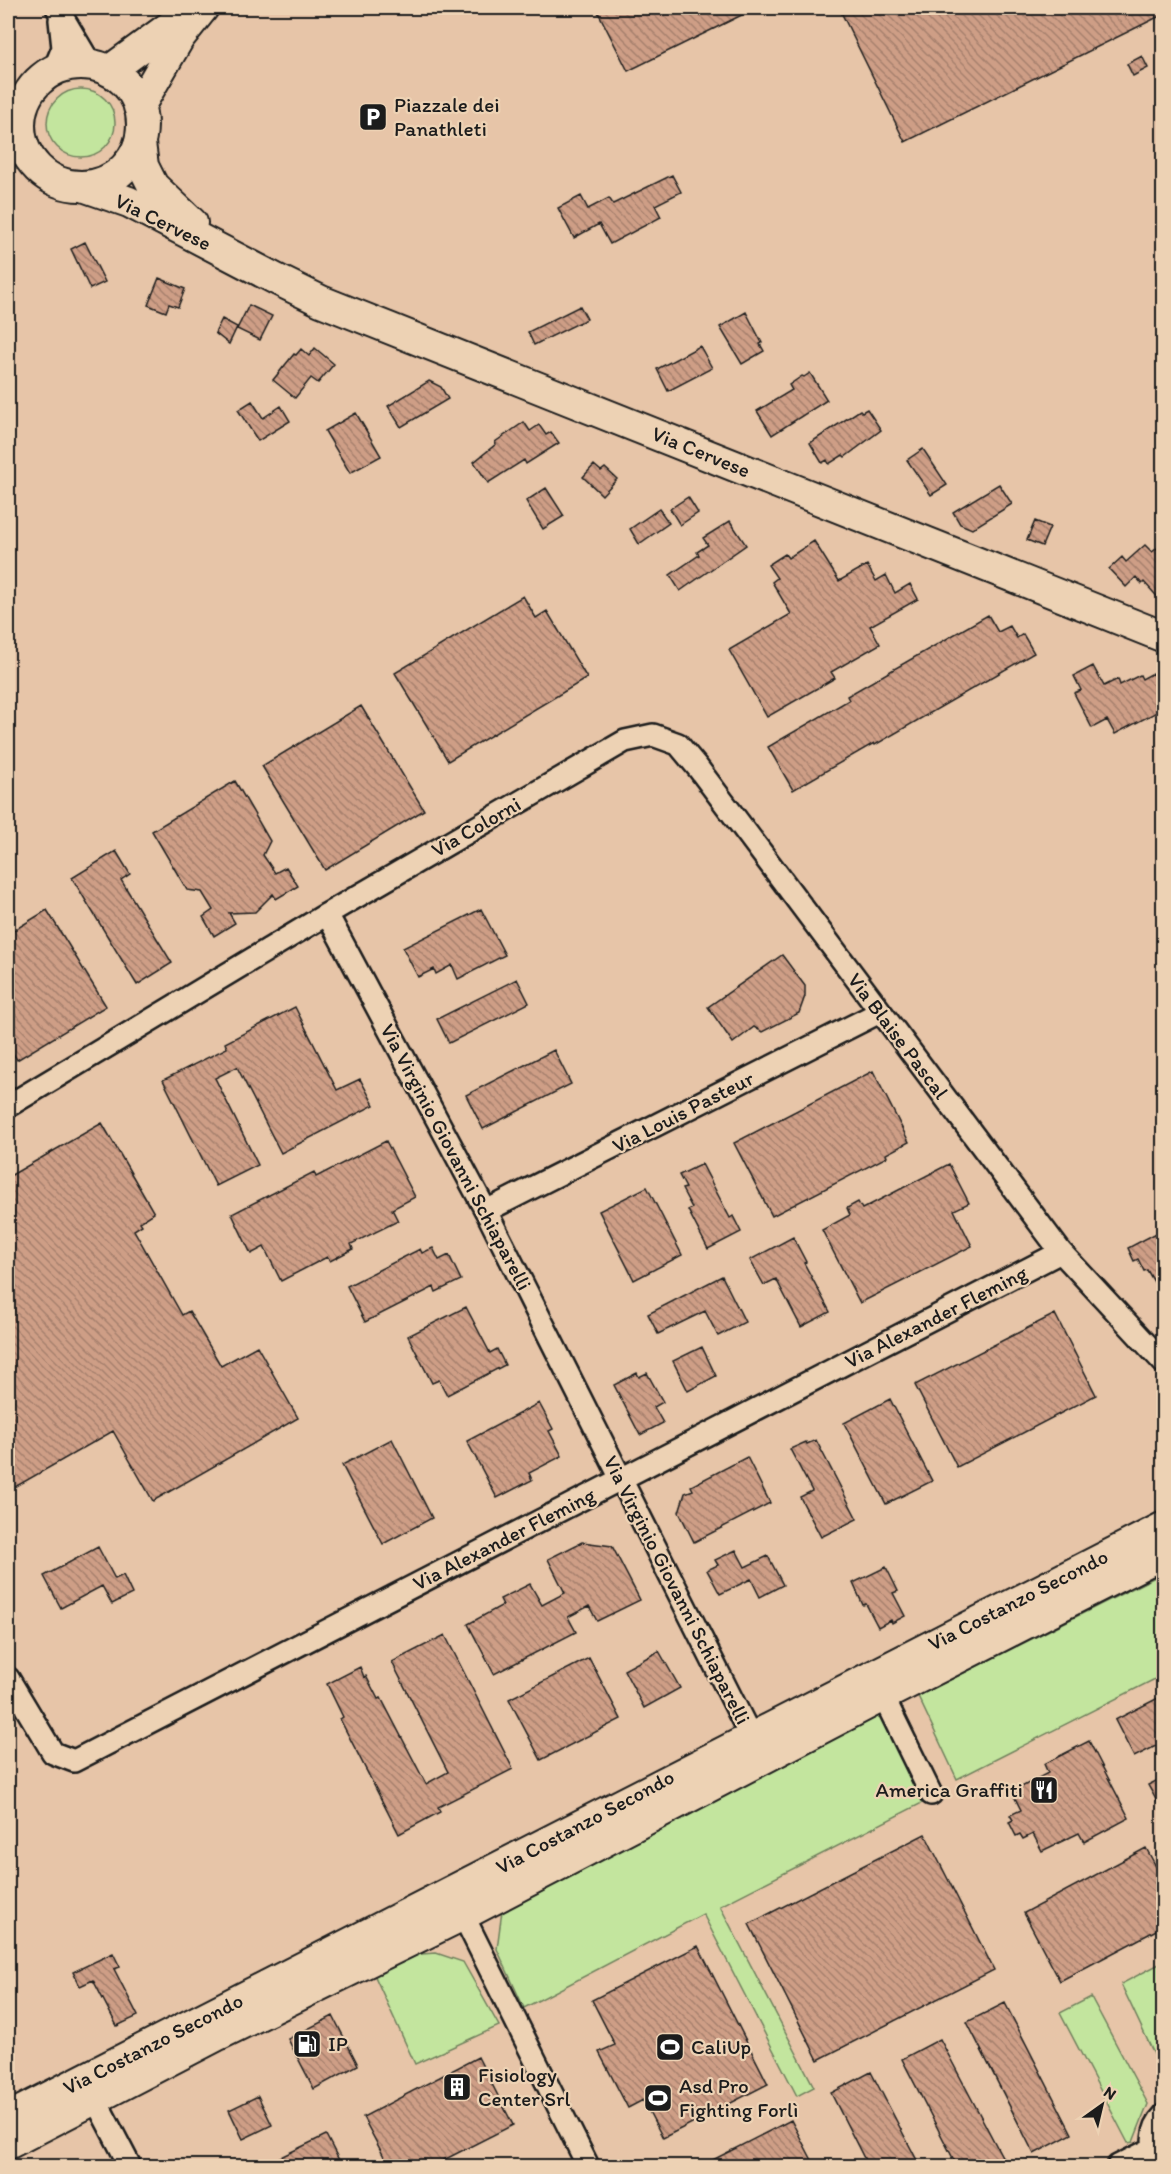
<svg xmlns="http://www.w3.org/2000/svg" width="1171" height="2174" viewBox="0 0 1171 2174" font-family="Itim,sans-serif">
	<style>
		.green { fill: #c3e59e; stroke: #70805d; stroke-width: 1.5 }
		.building { fill: url(#building-back-hatch); stroke: #1c1c1c; stroke-width: 1.5 }
		.lines { fill: none; stroke-linecap: round; stroke-linejoin: round }
		.street-casing { stroke: #1c1c1c; stroke-width: 26 }
		.secondary-casing { stroke: #1c1c1c; stroke-width: 34 }
		.street { stroke: #edd2b4; stroke-width: 21 }
		.secondary { stroke: #edd2b4; stroke-width: 30 }
		.labels { text-anchor: middle; stroke-width: 4.5; stroke-linejoin: round; paint-order: stroke }
		.poi-label { font-size: 21px; fill: #1c1c1c; stroke: #edd2b4; text-anchor: start }
		.street-label { font-size: 21px; fill: #1c1c1c; stroke: #edd2b4 }
	</style>
	<defs>
		<pattern id="building-back-hatch" width="6" height="6" patternUnits="userSpaceOnUse" patternTransform="scale(1.5)"><rect width="6" height="6" fill="#ce9e86"/><path d="M-1 5l2 2M0 0l6 6M5-1l2 2" fill="none" stroke="#a6806d"/></pattern>
	</defs>
	<rect width="100%" height="100%" fill="#e7c5a8"/>
	<filter id="ink" filterUnits="userSpaceOnUse"><feTurbulence type="fractalNoise" baseFrequency=".0167" numOctaves="2"/><feDisplacementMap in="SourceGraphic" scale="12" xChannelSelector="R" yChannelSelector="G"/><feConvolveMatrix kernelMatrix="1 2 1 2 8 2 1 2 1" color-interpolation-filters="sRGB"/></filter>
	<g filter="url(#ink)">
		<!-- green -->
		<path class="green" d="M47 123a34 34 0 1 1 68 0a34 34 0 1 1-68 0Z
			M 1163,1573 L 1163,1675 L 957,1779 L 918,1696 Z
			M 877,1710 L 924,1802 L 720,1906 L 814,2087 L 797,2096 L 703,1914 L 524,2008 L 497,1949 L 502,1911 Z
			M 436,1953 L 463,1962 L 499,2026 L 415,2064 L 373,1972 L 407,1955 Z
			M 1163,1962 L 1163,2073 L 1121,1984 Z
			M 1091,1997 L 1148,2104 L 1133,2142 L 1128,2143 L 1060,2013 Z"/>
		<!-- building -->
		<path class="building" d="M 596,8 L 756,8 L 628,71 Z
			M 839,8 L 1164,8 L 1164,14 L 905,142 Z
			M 1142,56 L 1148,68 L 1133,76 L 1127,64 Z
			M 672,175 L 681,192 L 655,205 L 661,217 L 610,244 L 599,224 L 574,238 L 558,208 L 581,196 L 588,209 L 609,198 L 613,204 Z
			M 85,242 L 105,282 L 90,289 L 71,249 Z
			M 159,278 L 185,289 L 178,307 L 169,304 L 166,312 L 148,305 Z
			M 249,305 L 272,316 L 260,340 L 237,329 Z
			M 580,306 L 587,319 L 534,345 L 528,332 Z
			M 746,312 L 762,343 L 760,344 L 764,351 L 742,364 L 720,327 Z
			M 222,319 L 237,327 L 229,344 L 215,333 Z
			M 700,346 L 712,368 L 668,391 L 657,369 Z
			M 315,348 L 334,364 L 318,383 L 311,378 L 295,398 L 273,380 L 294,354 L 296,355 L 301,349 L 309,356 Z
			M 810,373 L 827,400 L 772,435 L 757,411 L 792,390 L 789,385 L 802,376 L 804,377 Z
			M 429,381 L 441,387 L 448,399 L 401,427 L 388,406 Z
			M 252,401 L 263,418 L 281,406 L 290,421 L 258,441 L 238,410 Z
			M 867,409 L 881,430 L 845,457 L 843,455 L 829,464 L 827,460 L 822,463 L 810,443 L 860,410 L 862,412 Z
			M 356,413 L 381,456 L 350,473 L 325,431 Z
			M 524,422 L 530,431 L 539,425 L 546,435 L 551,432 L 559,443 L 526,464 L 524,460 L 488,483 L 474,462 L 496,444 L 495,442 Z
			M 923,449 L 947,485 L 931,495 L 907,460 Z
			M 594,465 L 601,471 L 605,468 L 617,479 L 602,495 L 583,477 Z
			M 999,484 L 1012,504 L 972,529 L 960,524 L 953,512 Z
			M 546,488 L 564,516 L 543,529 L 526,501 Z
			M 688,497 L 698,513 L 680,525 L 670,509 Z
			M 659,509 L 669,523 L 639,544 L 630,529 Z
			M 730,521 L 746,545 L 680,591 L 670,575 L 699,555 L 697,552 L 708,545 L 703,538 Z
			M 1035,521 L 1050,527 L 1042,546 L 1027,540 Z
			M 814,541 L 839,581 L 867,565 L 876,581 L 886,575 L 895,593 L 910,584 L 918,599 L 870,626 L 880,644 L 831,672 L 835,678 L 767,717 L 729,650 L 791,614 L 772,582 L 777,578 L 768,565 L 785,554 L 788,558 Z
			M 1164,543 L 1164,604 L 1144,582 L 1142,584 L 1136,577 L 1126,587 L 1109,569 L 1122,557 L 1126,562 L 1145,545 L 1152,552 Z
			M 523,596 L 536,618 L 547,611 L 587,678 L 448,761 L 395,673 Z
			M 988,615 L 998,632 L 1010,626 L 1017,638 L 1023,634 L 1034,653 L 875,745 L 874,743 L 793,790 L 768,747 L 849,700 L 847,696 Z
			M 1093,666 L 1104,686 L 1118,679 L 1120,685 L 1140,675 L 1142,679 L 1153,673 L 1164,693 L 1164,705 L 1156,709 L 1157,712 L 1115,734 L 1107,720 L 1092,728 L 1074,693 L 1081,690 L 1074,676 Z
			M 361,706 L 424,810 L 325,870 L 262,766 Z
			M 235,781 L 270,841 L 263,855 L 275,873 L 286,867 L 298,886 L 276,899 L 273,894 L 255,912 L 229,913 L 235,923 L 214,936 L 203,917 L 213,910 L 202,892 L 187,890 L 152,831 Z
			M 116,851 L 130,874 L 121,880 L 172,963 L 137,985 L 72,878 Z
			M 481,909 L 505,955 L 458,979 L 452,965 L 436,974 L 434,969 L 418,977 L 403,948 Z
			M 47,910 L 106,1006 L 17,1060 L 8,1045 L 8,934 Z
			M 782,955 L 805,986 L 805,996 L 799,1013 L 762,1032 L 754,1027 L 733,1043 L 708,1007 Z
			M 517,979 L 529,1003 L 449,1043 L 437,1019 Z
			M 295,1007 L 337,1090 L 360,1079 L 374,1105 L 281,1153 L 237,1067 L 215,1078 L 258,1165 L 216,1186 L 163,1080 L 227,1048 L 225,1043 Z
			M 554,1050 L 571,1084 L 483,1129 L 466,1095 Z
			M 873,1071 L 909,1142 L 886,1154 L 887,1157 L 772,1216 L 734,1143 Z
			M 102,1123 L 154,1213 L 140,1222 L 142,1225 L 134,1230 L 182,1315 L 189,1311 L 221,1366 L 257,1346 L 298,1418 L 153,1501 L 113,1431 L 8,1491 L 8,1177 Z
			M 386,1141 L 415,1197 L 392,1209 L 398,1221 L 351,1244 L 353,1249 L 330,1261 L 327,1257 L 281,1281 L 264,1247 L 251,1254 L 232,1214 L 314,1172 L 316,1177 Z
			M 702,1164 L 730,1218 L 733,1216 L 741,1232 L 708,1249 L 688,1210 L 692,1208 L 682,1189 L 686,1188 L 679,1175 Z
			M 949,1164 L 969,1203 L 954,1210 L 972,1246 L 860,1303 L 822,1230 L 850,1215 L 847,1208 L 858,1202 L 862,1209 Z
			M 647,1187 L 682,1255 L 634,1280 L 599,1211 Z
			M 1164,1229 L 1164,1299 L 1147,1270 L 1144,1271 L 1138,1259 L 1134,1261 L 1128,1248 Z
			M 793,1237 L 806,1262 L 804,1263 L 830,1312 L 801,1327 L 776,1279 L 764,1285 L 750,1260 Z
			M 433,1248 L 439,1260 L 449,1255 L 461,1280 L 436,1292 L 434,1287 L 365,1322 L 347,1286 L 420,1249 L 422,1253 Z
			M 722,1276 L 745,1322 L 718,1336 L 705,1311 L 658,1334 L 648,1314 Z
			M 466,1307 L 490,1353 L 497,1349 L 505,1365 L 447,1395 L 439,1380 L 432,1383 L 408,1336 Z
			M 1055,1314 L 1096,1395 L 957,1467 L 915,1385 Z
			M 702,1347 L 716,1376 L 688,1391 L 673,1361 Z
			M 637,1373 L 639,1377 L 647,1373 L 663,1402 L 654,1407 L 663,1423 L 640,1435 L 614,1385 Z
			M 890,1399 L 932,1481 L 886,1504 L 844,1423 Z
			M 539,1403 L 553,1429 L 549,1431 L 562,1456 L 529,1473 L 532,1480 L 497,1498 L 467,1441 Z
			M 392,1439 L 432,1518 L 383,1544 L 342,1465 Z
			M 816,1440 L 857,1519 L 821,1537 L 800,1497 L 812,1491 L 790,1449 L 806,1442 L 807,1444 Z
			M 747,1457 L 770,1503 L 694,1542 L 679,1512 L 685,1493 L 693,1490 L 691,1486 Z
			M 582,1542 L 612,1546 L 640,1600 L 597,1621 L 589,1606 L 568,1617 L 576,1632 L 494,1674 L 468,1624 L 503,1605 L 500,1599 L 530,1584 L 542,1605 L 565,1593 L 548,1559 Z
			M 98,1547 L 115,1579 L 123,1575 L 132,1594 L 112,1604 L 102,1586 L 61,1608 L 44,1576 Z
			M 736,1550 L 745,1567 L 768,1556 L 783,1585 L 760,1597 L 751,1579 L 720,1594 L 707,1570 L 718,1565 L 715,1560 Z
			M 886,1567 L 898,1591 L 893,1593 L 905,1616 L 892,1623 L 891,1620 L 878,1627 L 866,1604 L 863,1605 L 853,1583 Z
			M 445,1635 L 513,1769 L 438,1807 L 440,1812 L 399,1834 L 340,1719 L 343,1717 L 327,1684 L 360,1667 L 364,1677 L 366,1676 L 378,1699 L 381,1698 L 426,1784 L 448,1772 L 392,1662 Z
			M 659,1651 L 680,1688 L 644,1708 L 624,1670 Z
			M 589,1658 L 621,1719 L 541,1760 L 509,1699 Z
			M 1164,1695 L 1164,1742 L 1134,1757 L 1115,1720 Z
			M 1089,1741 L 1129,1818 L 1084,1842 L 1079,1833 L 1042,1851 L 1033,1834 L 1023,1839 L 1020,1834 L 1016,1836 L 1009,1822 L 1013,1820 L 1010,1815 L 1021,1810 L 1012,1792 L 1048,1773 L 1044,1764 Z
			M 1164,1777 L 1164,1814 L 1148,1785 Z
			M 925,1834 L 994,1970 L 818,2060 L 749,1924 Z
			M 1146,1848 L 1164,1881 L 1164,1926 L 1060,1981 L 1024,1913 Z
			M 698,1946 L 768,2084 L 663,2138 L 643,2100 L 628,2108 L 599,2052 L 615,2045 L 592,2000 Z
			M 113,1953 L 120,1967 L 114,1969 L 138,2016 L 117,2026 L 93,1980 L 80,1986 L 73,1972 Z
			M 1005,2003 L 1072,2134 L 1034,2154 L 967,2022 Z
			M 333,2016 L 358,2065 L 314,2089 L 288,2039 Z
			M 940,2039 L 1007,2166 L 957,2166 L 902,2059 Z
			M 478,2057 L 513,2125 L 432,2166 L 389,2166 L 363,2117 Z
			M 871,2072 L 920,2166 L 868,2166 L 831,2093 Z
			M 258,2096 L 272,2125 L 243,2139 L 229,2110 Z
			M 791,2120 L 815,2166 L 701,2166 Z
			M 326,2135 L 342,2166 L 262,2166 Z"/>
		<g class="lines">
			<!-- street casing -->
			<g class="street-casing">
				<path id="street" d="M 57,8 L 91,65
					M 54,70 L 63,48 L 60,20
					M 327,914 L 625,741 L 653,735 L 678,744 L 698,768 L 1061,1252 L 1164,1363
					M 8,1106 L 327,914 L 486,1211 L 750,1735
					M 486,1211 L 880,1012
					M 8,1678 L 53,1753 L 74,1761 L 1061,1252
					M 883,1696 L 931,1794
					M 463,1915 L 588,2166
					M 95,2099 L 130,2166
					M 1164,2115 C 1151,2128 1148,2150 1164,2162
					M 1118,2166 L 1154,2148"/>
			</g>
			<!-- secondary casing -->
			<g class="secondary-casing">
				<path id="secondary" d="M20 125a61 61 0 1 1 122 0a61 61 0 1 1-122 0Z
					M 109,71 L 187,14
					M 139,107 L 179,38 L 203,8
					M 140,143 L 143,166 L 153,186 L 192,223
					M 83,186 L 129,202 L 276,279 L 321,301 L 1164,637
					M 8,2118 C 393,1921 777,1722 1164,1527
					M 8,2144 L 218,2035 L 463,1915 L 883,1696 L 1164,1553"/>
			</g>
			<!-- street -->
			<use href="#street" class="street"/>
			<!-- secondary -->
			<use href="#secondary" class="secondary"/>
		</g>
	</g>
	<!-- icons -->
	<defs>
		<g id="parking-square" transform="scale(1.5)"><rect x="-9" y="-9" width="18" height="18" rx="4" fill="#1c1c1c" stroke="#edd2b4"/><path d="M-3.5-5.5H1a3.5 3.5 0 0 1 0 7H-1V5.5H-3.5ZM-1-3.4V-.6H.8a1.4 1.4 0 0 0 0-2.8Z" fill="#fff"/></g>
		<g id="restaurant-square" transform="scale(1.5)"><rect x="-9" y="-9" width="18" height="18" rx="4" fill="#1c1c1c" stroke="#edd2b4"/><path d="M-5-6h1v4h1v-4h1v4h1v-4h1v5L-1.5 .5V6h-2V.5L-5-1ZM5-6V6H3V1.5H1.5Q1.5-4 5-6Z" fill="#fff"/></g>
		<g id="fuel-square" transform="scale(1.5)"><rect x="-9" y="-9" width="18" height="18" rx="4" fill="#1c1c1c" stroke="#edd2b4"/><path d="M-5.5-6h7V0h2V4h1.3V-2.5L3-4.5l.8-.8L6-3V5H2.5V1h-1V6h-7ZM-4.2-4.7v3.2H.2V-4.7Z" fill="#fff"/></g>
		<g id="stadium-square" transform="scale(1.5)"><rect x="-9" y="-9" width="18" height="18" rx="4" fill="#1c1c1c" stroke="#edd2b4"/><path d="M0-5a6.5 5 0 1 0 0 10a6.5 5 0 1 0 0-10ZM-3.5-1.8h7v3.6h-7Z" fill="#fff"/></g>
		<g id="building-square" transform="scale(1.5)"><rect x="-9" y="-9" width="18" height="18" rx="4" fill="#1c1c1c" stroke="#edd2b4"/><path d="M-4-6H4V6H1V3H-1V6H-4ZM-2.5-4.3h1.7v1.8h-1.7ZM.8-4.3h1.7v1.8H.8ZM-2.5-1h1.7V.8h-1.7ZM.8-1h1.7V.8H.8Z" fill="#fff"/></g>
	</defs>
	<g fill-rule="evenodd">
		<use href="#parking-square" x="373" y="117"/>
		<use href="#restaurant-square" x="1044" y="1790"/>
		<use href="#fuel-square" x="307" y="2044"/>
		<use href="#stadium-square" x="670" y="2047"/>
		<use href="#building-square" x="457" y="2087"/>
		<use href="#stadium-square" x="658" y="2098"/>
	</g>
	<g class="labels">
		<!-- poi labels -->
		<g class="poi-label">
			<text x="394" y="112">Piazzale dei<tspan x="394" dy="24">Panathleti</tspan></text>
			<text x="1023" y="1797" text-anchor="end">America Graffiti</text>
			<text x="328" y="2051">IP</text>
			<text x="691" y="2054">CaliUp</text>
			<text x="478" y="2082">Fisiology<tspan x="478" dy="24">Center Srl</tspan></text>
			<text x="679" y="2093">Asd Pro<tspan x="679" dy="24">Fighting Forlì</tspan></text>
		</g>
		<!-- street labels -->
		<g class="street-label">
			<text transform="translate(163 222) rotate(26)" y="7">Via Cervese</text>
			<text transform="translate(701 452) rotate(22)" y="7">Via Cervese</text>
			<text transform="translate(476 827) rotate(-30)" y="7">Via Colorni</text>
			<text transform="translate(898 1036) rotate(53)" y="7">Via Blaise Pascal</text>
			<text transform="translate(683 1112) rotate(-27)" y="7">Via Louis Pasteur</text>
			<text transform="translate(456 1157) rotate(62)" y="7">Via Virginio Giovanni Schiaparelli</text>
			<text transform="translate(936 1317) rotate(-27)" y="7">Via Alexander Fleming</text>
			<text transform="translate(504 1539) rotate(-27)" y="7">Via Alexander Fleming</text>
			<text transform="translate(677 1590) rotate(63)" y="7">Via Virginio Giovanni Schiaparelli</text>
			<text transform="translate(1018 1600) rotate(-27)" y="7">Via Costanzo Secondo</text>
			<text transform="translate(585 1822) rotate(-28)" y="7">Via Costanzo Secondo</text>
			<text transform="translate(153 2044) rotate(-27)" y="7">Via Costanzo Secondo</text>
		</g>
	</g>
	<!-- margin -->
	<rect width="1171" height="2174" fill="none" stroke="#edd2b4" stroke-width="30"/>
	<rect x="15" y="15" width="1141" height="2144" fill="none" stroke="#1c1c1c" stroke-width="2" filter="url(#ink)"/>
	<!-- north arrow -->
	<g transform="translate(1102 2105) rotate(34)" stroke="#edd2b4" stroke-width="4.5" paint-order="stroke">
	<path d="M0-4.5L10 22L0 15L-10 22Z" fill="#1c1c1c"/>
	<text y="-9" font-size="16" font-weight="bold" text-anchor="middle" fill="#1c1c1c">N</text>
	</g>
</svg>
